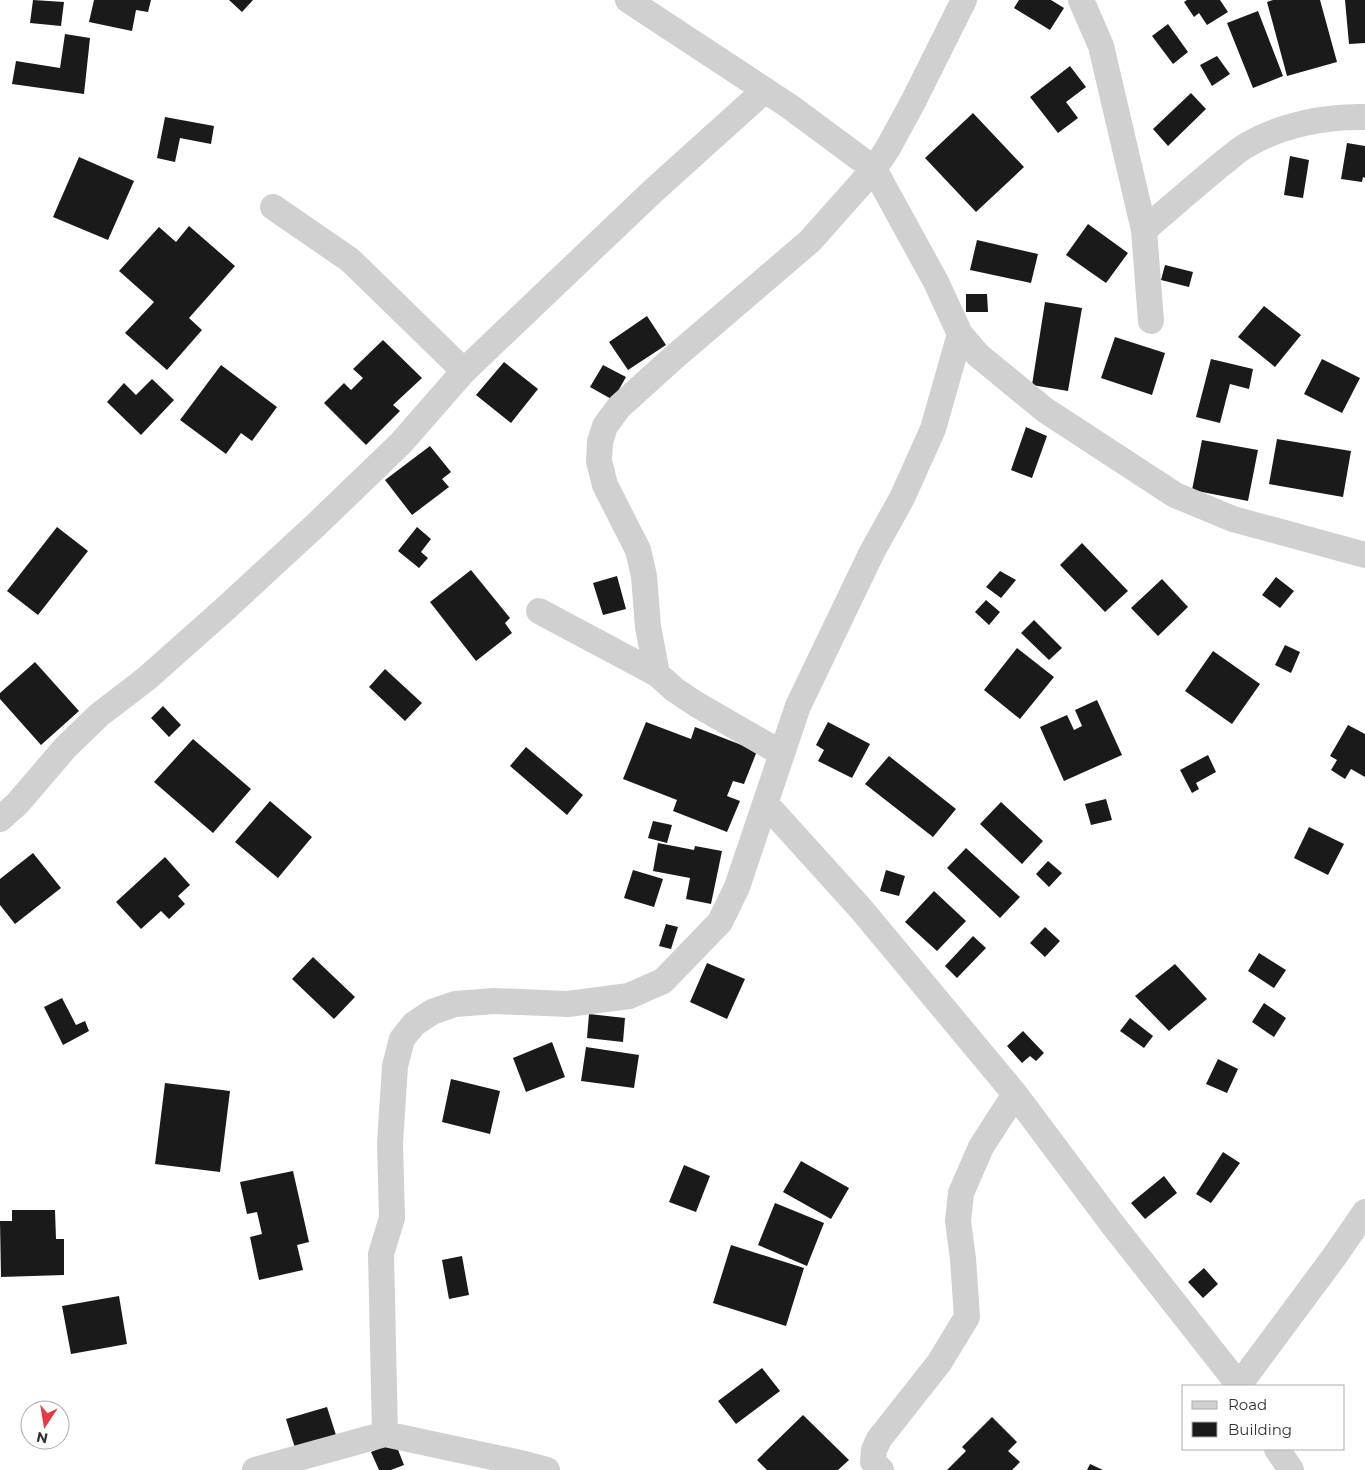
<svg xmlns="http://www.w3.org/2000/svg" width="1365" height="1470" viewBox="0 0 1365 1470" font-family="Montserrat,sans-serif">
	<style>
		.building { fill: #1a1a1a }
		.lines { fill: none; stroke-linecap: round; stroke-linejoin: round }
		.street { stroke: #d0d0d0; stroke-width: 26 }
	</style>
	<rect width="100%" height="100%" fill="#fff"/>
	<!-- building -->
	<path class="building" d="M 33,0 L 64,2 L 61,26 L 30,23 Z
		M 94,0 L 151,0 L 148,12 L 136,10 L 132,31 L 89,22 Z
		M 229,0 L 253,0 L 242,12 Z
		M 1019,0 L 1051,0 L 1064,8 L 1050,30 L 1014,8 Z
		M 1187,0 L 1220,0 L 1228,12 L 1207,25 L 1199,13 L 1194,17 L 1184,2 Z
		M 1273,0 L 1320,0 L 1337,62 L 1287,76 L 1267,2 Z
		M 1345,0 L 1365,0 L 1365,43 L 1349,44 Z
		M 1258,11 L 1283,76 L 1253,88 L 1227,23 Z
		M 1168,24 L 1188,52 L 1173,64 L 1152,36 Z
		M 65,34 L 90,38 L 84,94 L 12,84 L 16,61 L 60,68 Z
		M 1217,56 L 1230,74 L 1212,86 L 1200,65 Z
		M 1070,66 L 1086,87 L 1066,102 L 1078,118 L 1058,133 L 1030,97 Z
		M 1191,93 L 1206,109 L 1168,146 L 1153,129 Z
		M 973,113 L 1024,167 L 976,212 L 925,158 Z
		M 165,117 L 214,126 L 211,144 L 180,138 L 175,162 L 157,158 Z
		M 1347,143 L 1365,146 L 1365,178 L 1363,177 L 1362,182 L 1341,179 Z
		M 1290,156 L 1309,160 L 1303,198 L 1284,195 Z
		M 79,157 L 134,181 L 108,240 L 53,217 Z
		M 1088,224 L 1128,253 L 1106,283 L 1066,255 Z
		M 189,226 L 235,266 L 189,318 L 202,330 L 167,370 L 125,333 L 154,302 L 119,271 L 159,227 L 176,242 Z
		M 977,240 L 1038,254 L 1031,283 L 970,270 Z
		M 1165,265 L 1193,272 L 1189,287 L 1161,280 Z
		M 966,294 L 987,294 L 988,312 L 966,312 Z
		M 1045,302 L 1082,308 L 1068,391 L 1032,385 Z
		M 1264,306 L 1301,335 L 1275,367 L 1238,337 Z
		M 647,316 L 666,345 L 628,370 L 609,342 Z
		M 1115,337 L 1165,353 L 1152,395 L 1101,378 Z
		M 383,340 L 422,378 L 393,405 L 400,411 L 366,445 L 324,403 L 344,383 L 351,390 L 363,378 L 353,369 Z
		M 1211,359 L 1253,369 L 1249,389 L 1230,384 L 1220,423 L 1196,417 Z
		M 1322,359 L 1360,378 L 1342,413 L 1304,394 Z
		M 504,362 L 538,389 L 511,423 L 476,395 Z
		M 221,365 L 277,407 L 252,441 L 241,433 L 226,454 L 180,420 Z
		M 603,365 L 626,377 L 613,400 L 590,387 Z
		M 152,379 L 174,400 L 141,435 L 107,402 L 124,383 L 136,395 Z
		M 1026,427 L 1047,436 L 1032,478 L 1011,470 Z
		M 1277,439 L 1351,451 L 1343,497 L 1269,484 Z
		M 1202,440 L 1258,450 L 1248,501 L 1192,490 Z
		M 430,446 L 451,472 L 442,479 L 449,487 L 412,515 L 385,480 Z
		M 57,527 L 88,551 L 38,615 L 7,591 Z
		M 417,527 L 431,539 L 421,552 L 428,558 L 419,568 L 398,551 Z
		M 1082,543 L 1128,591 L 1105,612 L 1060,565 Z
		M 471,570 L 510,618 L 505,623 L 512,633 L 476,661 L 430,602 Z
		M 1000,571 L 1016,580 L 1001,598 L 986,587 Z
		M 617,576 L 626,609 L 603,615 L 593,583 Z
		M 1276,577 L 1294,591 L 1280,608 L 1262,595 Z
		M 1162,579 L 1188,607 L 1158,636 L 1131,608 Z
		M 986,600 L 1000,612 L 989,625 L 975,612 Z
		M 1034,620 L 1062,648 L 1049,660 L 1021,633 Z
		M 1285,645 L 1300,652 L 1291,673 L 1275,665 Z
		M 1017,648 L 1054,677 L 1020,719 L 984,690 Z
		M 1213,651 L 1260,684 L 1232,724 L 1185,691 Z
		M 35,662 L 79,711 L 41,745 L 0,699 L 0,693 Z
		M 385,669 L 422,703 L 405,721 L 369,687 Z
		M 1097,700 L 1122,755 L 1064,781 L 1040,727 L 1067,715 L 1074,730 L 1082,726 L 1075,710 Z
		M 163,706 L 181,725 L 169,737 L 151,718 Z
		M 646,722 L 691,739 L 695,727 L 757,751 L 744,784 L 733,781 L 727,796 L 740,801 L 727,832 L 673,811 L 677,800 L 623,779 Z
		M 828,722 L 870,744 L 852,778 L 818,761 L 824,750 L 816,745 Z
		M 1348,725 L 1365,734 L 1365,777 L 1351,769 L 1345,779 L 1331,770 L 1337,760 L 1330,756 Z
		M 193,739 L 251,789 L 213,833 L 154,782 Z
		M 526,747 L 583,795 L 567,815 L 510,766 Z
		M 1208,755 L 1216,772 L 1196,783 L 1199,789 L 1192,793 L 1180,770 Z
		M 889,756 L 956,809 L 933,837 L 865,784 Z
		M 1106,799 L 1112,820 L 1091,825 L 1085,804 Z
		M 270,801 L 312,837 L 278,878 L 235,842 Z
		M 1001,802 L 1043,841 L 1022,864 L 980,824 Z
		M 653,821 L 672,825 L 667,843 L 648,838 Z
		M 1309,827 L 1344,844 L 1328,875 L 1294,858 Z
		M 658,843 L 694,850 L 695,846 L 722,851 L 711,904 L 686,899 L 690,878 L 653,871 Z
		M 966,848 L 1020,897 L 1000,918 L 947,868 Z
		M 33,853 L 61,888 L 15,924 L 0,905 L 0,879 Z
		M 165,857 L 190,885 L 178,896 L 185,904 L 169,919 L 161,911 L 141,929 L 116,902 Z
		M 1048,861 L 1062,873 L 1049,887 L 1036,874 Z
		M 633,870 L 663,879 L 654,907 L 624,898 Z
		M 886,870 L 905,876 L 899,896 L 880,891 Z
		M 934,891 L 966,921 L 937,951 L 905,922 Z
		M 666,924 L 678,927 L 671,949 L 659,946 Z
		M 1045,927 L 1060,941 L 1045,957 L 1030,943 Z
		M 973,936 L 986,948 L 957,978 L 945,966 Z
		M 1259,953 L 1286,970 L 1274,988 L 1248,971 Z
		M 313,957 L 355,997 L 334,1019 L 292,979 Z
		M 707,963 L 745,979 L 727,1019 L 690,1002 Z
		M 1175,964 L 1207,999 L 1169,1031 L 1135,996 Z
		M 62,998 L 76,1025 L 85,1021 L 89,1031 L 63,1045 L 44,1007 Z
		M 1264,1003 L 1286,1018 L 1274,1037 L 1252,1022 Z
		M 589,1014 L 625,1018 L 623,1042 L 587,1038 Z
		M 1130,1018 L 1153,1036 L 1144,1048 L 1120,1031 Z
		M 1023,1031 L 1044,1053 L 1036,1061 L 1030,1056 L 1022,1063 L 1007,1046 Z
		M 552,1042 L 565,1077 L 526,1092 L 513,1058 Z
		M 586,1047 L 639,1055 L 634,1088 L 581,1081 Z
		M 1218,1059 L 1238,1069 L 1227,1093 L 1206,1084 Z
		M 451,1079 L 500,1091 L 490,1134 L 442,1122 Z
		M 165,1083 L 230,1091 L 220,1172 L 155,1164 Z
		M 1223,1152 L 1240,1163 L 1211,1203 L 1196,1194 Z
		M 801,1161 L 849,1188 L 831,1219 L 783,1192 Z
		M 684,1165 L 710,1176 L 696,1212 L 669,1202 Z
		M 293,1171 L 309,1242 L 297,1245 L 303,1270 L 259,1280 L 250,1237 L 262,1234 L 257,1212 L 247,1214 L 240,1182 Z
		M 1164,1176 L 1177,1193 L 1145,1219 L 1131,1203 Z
		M 775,1203 L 824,1223 L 807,1266 L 758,1245 Z
		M 12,1210 L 55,1210 L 56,1239 L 64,1239 L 64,1275 L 1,1277 L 0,1221 L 12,1221 Z
		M 731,1245 L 804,1268 L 786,1326 L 713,1303 Z
		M 462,1256 L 469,1295 L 449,1299 L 442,1260 Z
		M 1204,1268 L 1218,1284 L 1203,1298 L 1188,1282 Z
		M 119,1296 L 127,1344 L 71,1354 L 62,1306 Z
		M 762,1368 L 780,1391 L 736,1424 L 718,1401 Z
		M 327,1407 L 336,1435 L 295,1448 L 286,1419 Z
		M 803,1415 L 849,1460 L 838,1470 L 767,1470 L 757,1460 Z
		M 992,1417 L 1017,1442 L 1008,1451 L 1020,1462 L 1012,1470 L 947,1470 L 966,1451 L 962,1447 Z
		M 395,1442 L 404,1465 L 391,1470 L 379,1470 L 371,1452 Z
		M 1090,1464 L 1103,1470 L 1087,1470 Z"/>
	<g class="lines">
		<!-- street -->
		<path class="street" d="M 628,0 L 789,106 L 874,169 L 936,282 L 960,334 L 978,355 L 1045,410 L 1175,495 L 1233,519 L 1365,555
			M 1081,0 L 1101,46 L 1144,230
			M 273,207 L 350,260 L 464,371
			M 1151,321 L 1144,230 C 1170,208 1196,185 1223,163 C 1231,157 1238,150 1247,145 C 1281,125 1326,116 1365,117
			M 539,611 L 657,674
			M 781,753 L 696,704 L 675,690 L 657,674 L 648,627 L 644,576 L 638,550 L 605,485 L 599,461 L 600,442 L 605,426 L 619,407 L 672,359 L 810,241 L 874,169 L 888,148 L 913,102 L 964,0
			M 766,804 L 861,909 L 1015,1094 L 1113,1225 L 1239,1385
			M 0,819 L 17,804 L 65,748 L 99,715 L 146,679 L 226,608 L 317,524 L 401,443 L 464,371 L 508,329 L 653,191 L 765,90
			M 1240,1386 L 1239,1385 L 1334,1257 L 1365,1212
			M 385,1434 L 525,1464 L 547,1470
			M 1277,1449 L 1291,1470
			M 255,1470 L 385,1434 L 381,1254 L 392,1218 L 390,1143 L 395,1066 L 402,1039 L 414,1024 L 432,1012 L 455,1004 L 494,1001 L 568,1004 L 629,996 L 663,981 L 720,922 L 737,887 L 798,706 L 872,552 L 902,498 L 933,429 L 960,334
			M 881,1470 L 873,1462 L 874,1450 L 879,1439 L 939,1363 L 967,1317 L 963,1259 L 958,1221 L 961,1193 L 981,1147 L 1015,1094"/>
	</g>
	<!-- legend -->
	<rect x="1182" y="1385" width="162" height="65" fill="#ffffff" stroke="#adadad"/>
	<rect x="1192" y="1401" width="25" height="8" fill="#d0d0d0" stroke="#adadad"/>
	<text x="1228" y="1410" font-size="15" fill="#333333">Road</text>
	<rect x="1192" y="1422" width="25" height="15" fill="#1a1a1a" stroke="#adadad"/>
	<text x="1228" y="1435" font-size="15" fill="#333333">Building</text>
	<!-- north arrow -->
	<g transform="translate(45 1425) rotate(192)"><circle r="24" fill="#ffffff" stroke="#adadad"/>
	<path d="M0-4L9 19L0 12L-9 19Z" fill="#e63946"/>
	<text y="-8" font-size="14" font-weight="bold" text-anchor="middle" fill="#333333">N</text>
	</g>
</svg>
